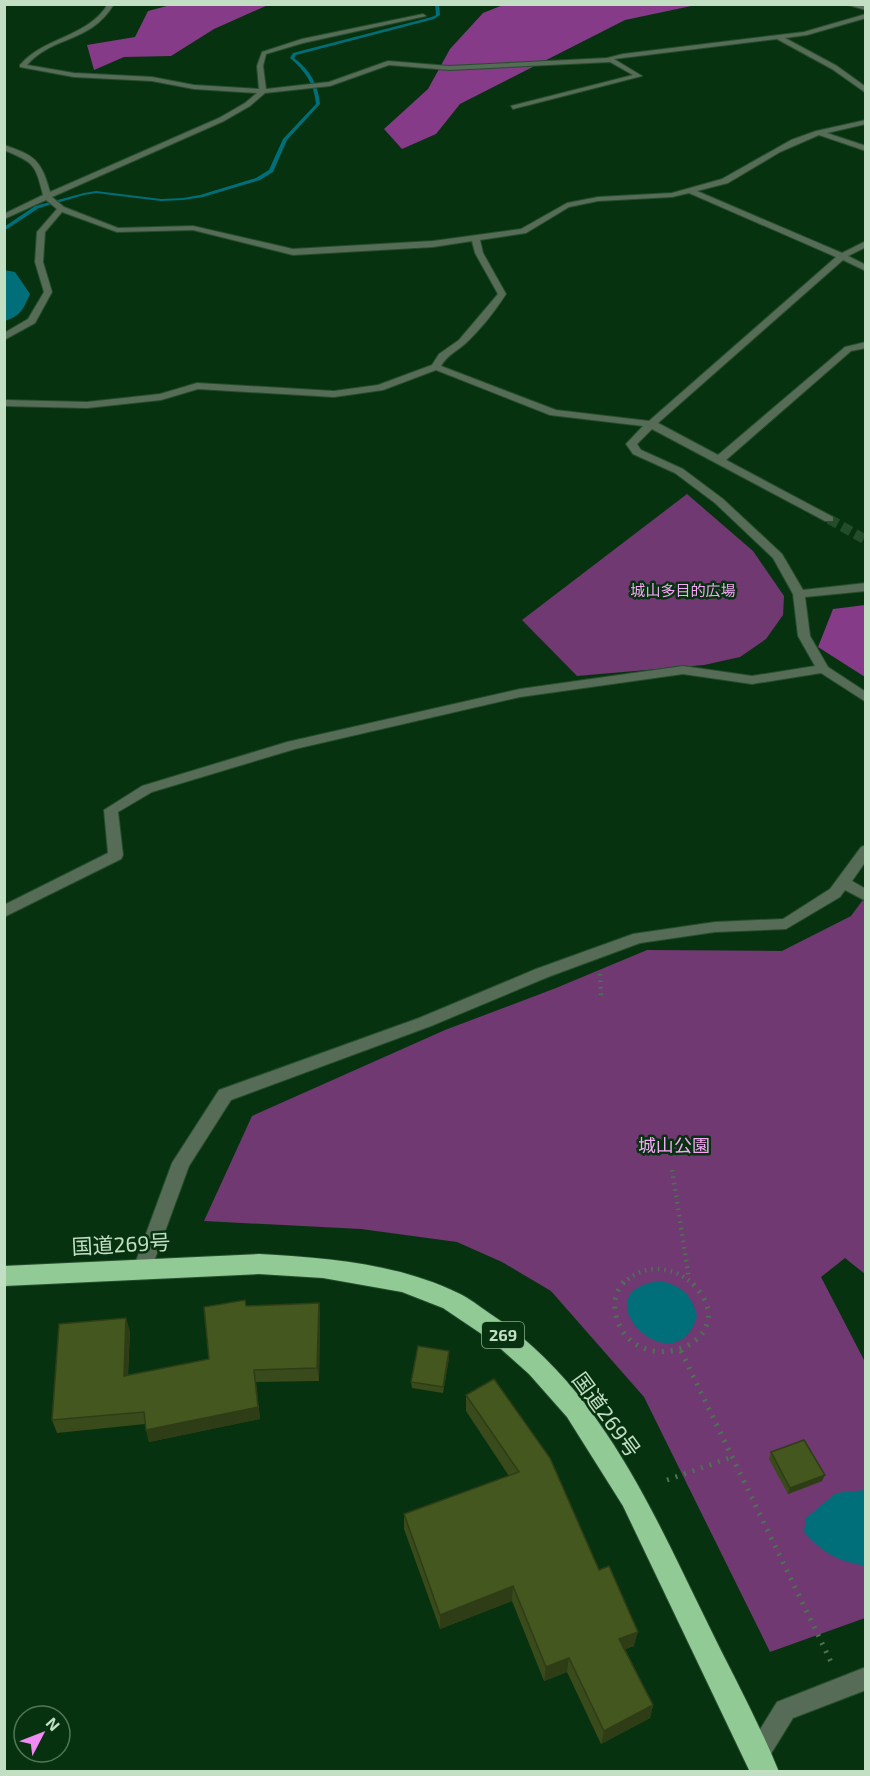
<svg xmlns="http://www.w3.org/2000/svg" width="870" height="1776" viewBox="0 0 870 1776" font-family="'Exo 2','Noto Sans JP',sans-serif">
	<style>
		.green { fill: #703971 }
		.forest { fill: #853b87 }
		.water { fill: #006f7a }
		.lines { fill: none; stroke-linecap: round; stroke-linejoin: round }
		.stream { fill: #006f7a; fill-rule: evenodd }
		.river { fill: #006f7a; fill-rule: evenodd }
		.minor-tunnel { stroke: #234c2b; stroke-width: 10; stroke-dasharray: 10 5; stroke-linecap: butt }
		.minor-casing { stroke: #254e2d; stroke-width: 2 }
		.highway-casing { stroke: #254e2d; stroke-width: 2 }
		.path-far1 { stroke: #4d7253; stroke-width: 4.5; stroke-dasharray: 1.5 5; stroke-linecap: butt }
		.path { stroke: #4d7253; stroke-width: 5; stroke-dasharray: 2 7; stroke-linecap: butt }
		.minor { fill: #566c57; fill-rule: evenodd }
		.highway { fill: #91ca95; fill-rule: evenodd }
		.wall { fill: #3a4b1b }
		.shaded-wall { fill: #2f3d16 }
		.building { fill: #43571f; stroke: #2f3d16; stroke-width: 1.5 }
		.labels { text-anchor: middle; stroke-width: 5; stroke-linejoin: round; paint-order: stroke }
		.far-park-label { font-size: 15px; fill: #f7a8f8; stroke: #073210 }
		.shield { fill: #073210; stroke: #8aaa8d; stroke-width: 1.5 }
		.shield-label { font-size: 16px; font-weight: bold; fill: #c2dec3 }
		.park-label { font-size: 18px; fill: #f7a8f8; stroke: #073210 }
		.near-street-label { font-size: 21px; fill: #c2dec3; stroke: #073210 }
	</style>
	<rect width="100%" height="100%" fill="#073210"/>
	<!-- green -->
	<path class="green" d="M 687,494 L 753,551 L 784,596 L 783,615 L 766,639 L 740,657 L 704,665 L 577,676 L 522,620 Z
		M 865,897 L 865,1274 L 845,1258 L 821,1277 L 865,1362 L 865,1618 L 770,1652 L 644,1397 L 551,1291 L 502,1262 L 457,1242 L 361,1229 L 204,1221 L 252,1116 L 445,1030 L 556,988 L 647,950 L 782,951 L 851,916 Z"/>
	<!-- forest -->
	<path class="forest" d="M 174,4 L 268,5 L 214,29 L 171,56 L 124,57 L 94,70 L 87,45 L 135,37 L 148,11 Z
		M 503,5 L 696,5 L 625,20 L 460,104 L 436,134 L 402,149 L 384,129 L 428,89 L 450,49 L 483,13 Z
		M 865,605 L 866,605 L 865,677 L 818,647 L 833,609 Z"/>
	<!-- water -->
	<path class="water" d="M 660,1281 C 681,1285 692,1295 697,1316 C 676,1390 576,1291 660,1281 Z
		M 865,1490 L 866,1490 L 865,1566 C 836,1560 824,1554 804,1532 L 806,1518 L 836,1493 Z"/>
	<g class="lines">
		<!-- stream -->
		<path class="stream" d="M 435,4 L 439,4 L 440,15 L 434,19 L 296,55 L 294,58 C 310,70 318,84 320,104 L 287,140 L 273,172 L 260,180 L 203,197 L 183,200 L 161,201 L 96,193 L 84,195 L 39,208 L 4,231 L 4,227 L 35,206 L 84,193 L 96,191 L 161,199 L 183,198 L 200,195 L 256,178 L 269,170 L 283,139 L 316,104 C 314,83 305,71 290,58 L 293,53 L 432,17 L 436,15 Z"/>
		<!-- river -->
		<path class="river" d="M 4,270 L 15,272 L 30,294 C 24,308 20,317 4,321 Z"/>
		<!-- minor-tunnel -->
		<path class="minor-tunnel" d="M 829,519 L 866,540"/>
		<!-- minor casing -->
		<g class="minor-casing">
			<path id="minor" d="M 108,4 L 114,4 C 90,44 53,35 27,65 L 74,73 L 152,77 L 194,85 L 259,89 L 257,66 L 262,52 L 302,39 L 423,14 L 426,16 L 303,43 L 266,54 L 263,66 L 266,89 L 329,82 L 388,61 L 449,66 L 607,58 L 623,54 L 804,32 L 866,14 L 866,18 L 807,35 L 785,38 L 837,66 L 866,87 L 866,93 L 832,69 L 777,39 L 614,59 L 642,76 L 513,109 L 511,106 L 633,75 L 610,62 L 449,70 L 389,65 L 330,86 L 265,93 L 250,106 L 224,121 L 52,197 L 64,207 L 118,228 L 193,226 L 293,249 L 433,241 L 521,229 L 567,203 L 598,197 L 672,193 L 722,179 L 791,140 L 816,131 L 866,120 L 866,124 L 827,133 L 866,146 L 866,151 L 819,135 L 780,152 L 728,183 L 697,191 L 842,253 L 866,241 L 866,247 L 848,256 L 866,265 L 866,271 L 843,260 L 658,423 L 718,455 L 845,347 L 866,342 L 866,348 L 851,351 L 726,460 L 833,517 L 833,521 L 825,521 L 652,429 L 637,444 L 641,450 L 683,469 L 723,499 L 782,554 L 803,590 L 866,583 L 866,591 L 805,597 L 810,636 L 828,667 L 866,692 L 866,702 L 821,673 L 752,684 L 683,674 L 520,697 L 295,749 L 152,792 L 118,812 L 123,855 L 121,859 L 4,917 L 4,905 L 108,853 L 104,810 L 142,786 L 287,742 L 520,689 L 683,666 L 752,676 L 815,666 L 798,636 L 793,594 L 773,558 L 715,503 L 675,473 L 633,454 L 626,444 L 643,426 L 550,415 L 436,370 L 383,390 L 334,397 L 198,389 L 161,400 L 87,408 L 4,406 L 4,400 L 87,402 L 160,394 L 197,383 L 334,391 L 378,385 L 432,365 L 439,354 L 459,340 L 498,294 L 475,253 L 472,241 L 433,247 L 293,255 L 193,230 L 117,232 L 62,212 L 45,232 L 43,262 L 52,292 L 35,323 L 4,340 L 4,333 L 28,319 L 44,292 L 35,262 L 37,232 L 57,209 L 46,200 L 4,219 L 4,214 L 43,195 C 35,163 34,163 4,150 L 4,145 C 36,156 41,160 50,192 L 219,118 L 245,103 L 257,93 L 194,89 L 152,81 L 74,77 L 20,67 L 20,65 C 45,36 87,38 108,4 ZM 689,193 L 836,257 L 649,421 L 556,410 L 441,366 C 447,355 457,351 466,343 C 481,329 495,311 506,294 L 483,253 L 480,240 L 526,233 L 569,207 L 598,201 L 672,197 Z
				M 847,4 L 866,6 L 866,10 L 848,5 Z
				M 866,845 L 866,861 L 852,881 L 866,889 L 866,901 L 845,890 L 840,897 L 786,929 L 715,932 L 640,943 L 548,977 L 431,1026 L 231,1100 L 189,1166 L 149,1275 L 142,1277 L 135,1275 L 133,1269 L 172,1163 L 219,1090 L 419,1018 L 536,969 L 633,934 L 715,922 L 783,919 L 830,889 L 861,847 Z
				M 866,1667 L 866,1690 L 793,1718 L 764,1765 L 756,1769 L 748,1765 L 744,1757 L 748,1749 L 777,1702 Z"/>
		</g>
		<!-- highway casing -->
		<g class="highway-casing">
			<path id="highway" d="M 259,1254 C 327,1258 396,1263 458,1293 C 469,1298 479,1306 489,1313 C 598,1384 651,1508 706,1620 C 730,1670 758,1720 779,1772 L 750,1772 L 623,1506 L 567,1417 L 529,1374 L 492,1341 L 443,1308 L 402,1292 L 323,1278 L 259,1274 L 4,1286 L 4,1266 Z"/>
		</g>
		<!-- path-far1 -->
		<path class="path-far1" d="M 600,974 L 601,997
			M 672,1170 L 689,1279
			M 623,1284 C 643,1263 672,1265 693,1284"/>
		<!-- path -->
		<path class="path" d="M 624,1282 C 615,1292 613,1303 616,1316 C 635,1386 752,1341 691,1282
			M 681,1351 L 832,1664
			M 667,1480 L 732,1457"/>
		<!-- minor -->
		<use href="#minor" class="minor"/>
		<!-- highway -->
		<use href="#highway" class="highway"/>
	</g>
	<!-- wall -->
	<path class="wall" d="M 319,1303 L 320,1316 L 319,1381 L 256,1382 L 260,1419 L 149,1442 L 145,1424 L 57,1433 L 52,1420 L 130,1331 L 128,1375 L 209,1359 L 246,1306 Z
		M 449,1351 L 449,1358 L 443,1393 L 412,1388 L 411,1382 Z
		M 466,1395 L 599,1570 L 634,1646 L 625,1649 L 653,1705 L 650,1718 L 601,1744 L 567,1672 L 544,1681 L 512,1601 L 440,1629 L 404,1529 L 404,1514 L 509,1476 L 466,1411 Z
		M 771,1452 L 822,1481 L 788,1494 L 769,1459 Z"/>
	<!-- shaded-wall -->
	<path class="shaded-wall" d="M 319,1303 L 320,1316 L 319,1381 L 317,1368 Z
		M 126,1318 L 130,1331 L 127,1389 L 124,1376 Z
		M 449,1351 L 449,1358 L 443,1393 L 443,1387 Z
		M 254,1370 L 260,1419 L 149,1442 L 146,1430 Z
		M 825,1475 L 822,1481 L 788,1494 L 790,1488 Z
		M 513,1586 L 512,1601 L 440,1629 L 440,1615 Z
		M 638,1632 L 634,1646 L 616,1653 L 619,1639 Z
		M 569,1658 L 567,1672 L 544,1681 L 546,1667 Z
		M 653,1705 L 650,1718 L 601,1744 L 604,1731 Z"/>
	<!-- building -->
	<path class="building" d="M 245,1300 L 246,1306 L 319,1303 L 317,1368 L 254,1370 L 258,1407 L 146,1430 L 144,1412 L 52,1420 L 59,1324 L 126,1318 L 124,1376 L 209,1359 L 204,1307 Z
		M 418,1346 L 449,1351 L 443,1387 L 411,1382 Z
		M 494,1379 L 550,1458 L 599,1570 L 609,1566 L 638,1632 L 619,1639 L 653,1705 L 604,1731 L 569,1658 L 546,1667 L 513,1586 L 440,1615 L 404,1514 L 519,1472 L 466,1395 Z
		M 804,1440 L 825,1475 L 790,1488 L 771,1452 Z"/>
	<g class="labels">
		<!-- far-park labels -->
		<g class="far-park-label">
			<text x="683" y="596">城山多目的広場</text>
		</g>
		<!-- shield labels -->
		<rect class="shield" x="482" y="1322" width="42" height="26" rx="4.5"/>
		<g class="shield-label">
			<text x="503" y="1341">269</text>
		</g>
		<!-- park labels -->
		<g class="park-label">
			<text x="674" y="1152">城山公園</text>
		</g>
		<!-- near-street labels -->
		<g class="near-street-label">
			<text transform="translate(121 1245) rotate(-3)" y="7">国道269号</text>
			<text transform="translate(606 1415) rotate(54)" y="7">国道269号</text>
		</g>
	</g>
	<!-- border -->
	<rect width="870" height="1776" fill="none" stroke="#c2dec3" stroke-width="12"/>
	<!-- north arrow -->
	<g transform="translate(42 1734) rotate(48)"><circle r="28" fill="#073210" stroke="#527758" stroke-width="1.5"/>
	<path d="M0-4.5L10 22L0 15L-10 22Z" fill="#f28af3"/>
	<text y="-9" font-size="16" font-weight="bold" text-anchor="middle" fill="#c2dec3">N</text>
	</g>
</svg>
